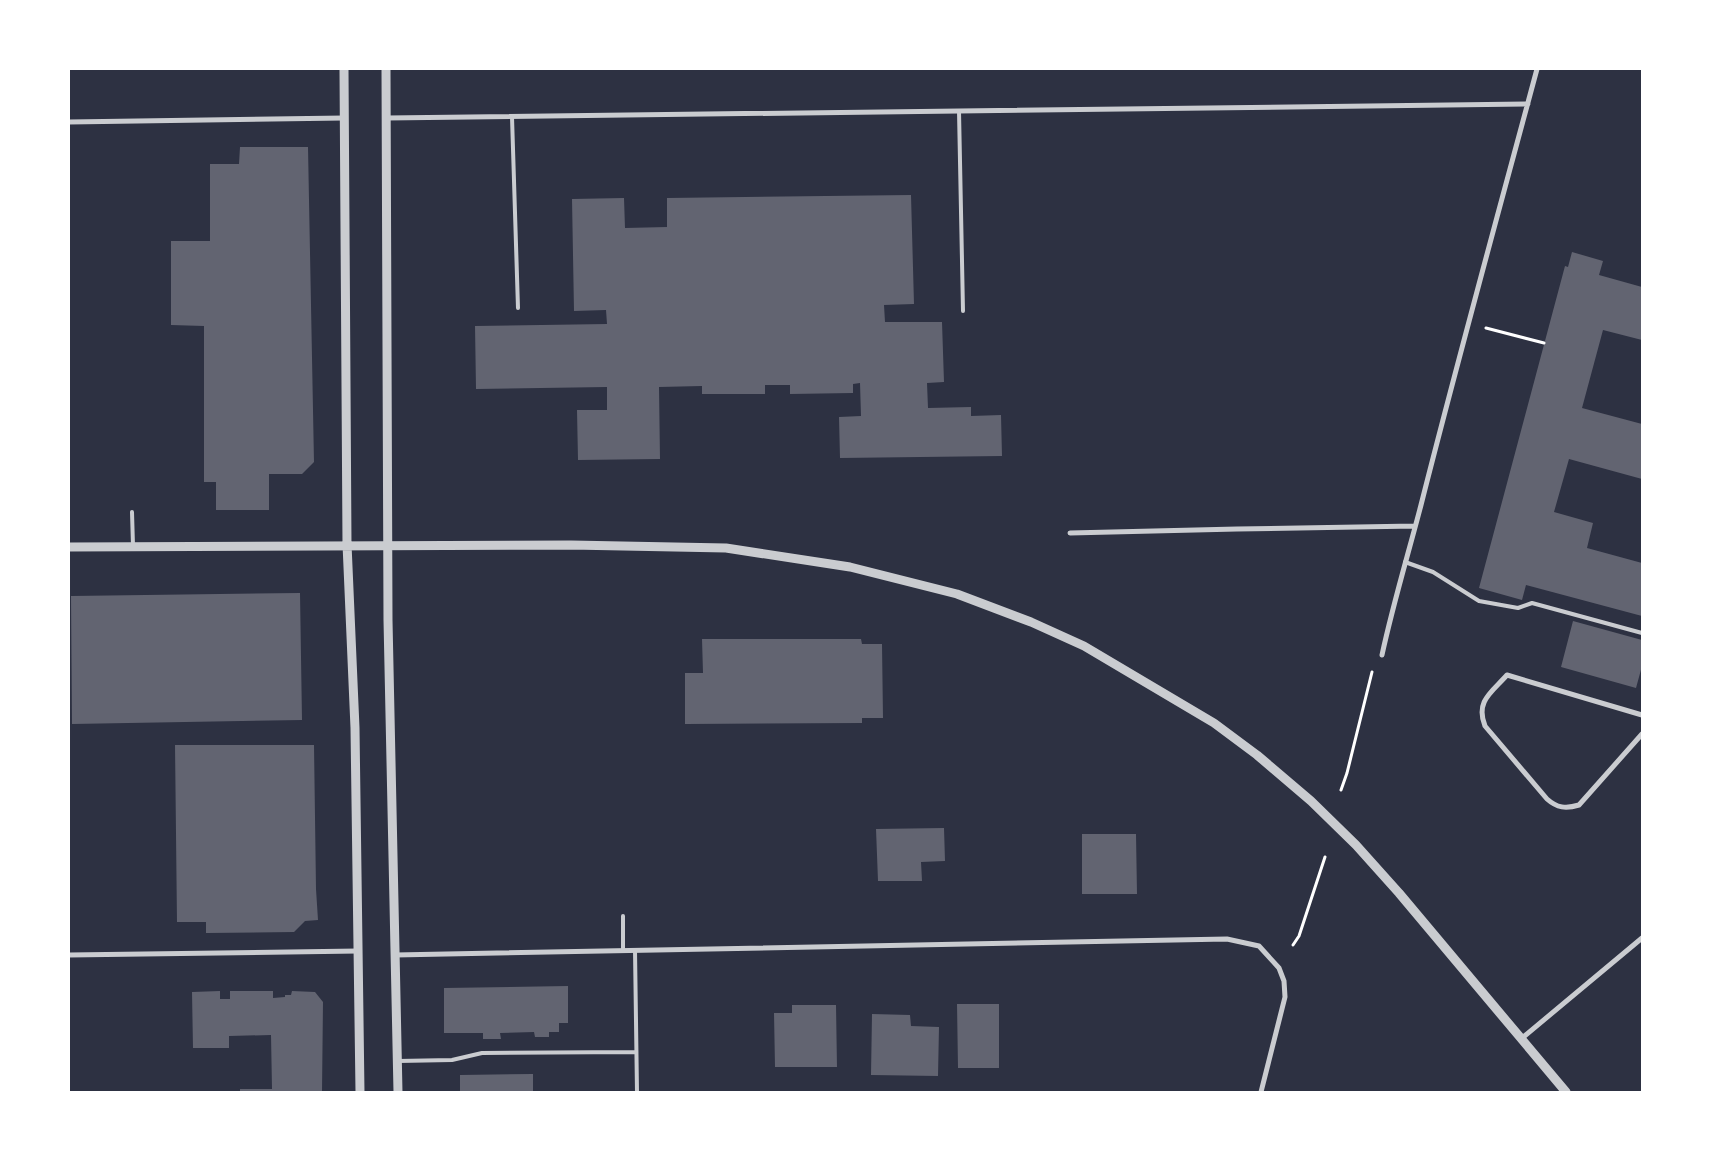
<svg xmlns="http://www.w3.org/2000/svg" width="1711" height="1161" viewBox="0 0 1711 1161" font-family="'Sofia Sans Condensed',sans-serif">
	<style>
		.building { fill: #626471 }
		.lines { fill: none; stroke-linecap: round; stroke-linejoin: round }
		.path { stroke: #fff; stroke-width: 3 }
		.service { stroke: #caccd0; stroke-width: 4 }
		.minor { stroke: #caccd0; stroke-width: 5 }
		.tertiary { stroke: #caccd0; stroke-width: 9 }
	</style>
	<rect width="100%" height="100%" fill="#2d3142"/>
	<!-- building -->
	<path class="building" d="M 240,147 L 308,147 L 314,462 L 302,474 L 269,474 L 269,510 L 216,510 L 216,482 L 204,482 L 204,326 L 171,325 L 171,241 L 210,241 L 210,164 L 239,164 Z
		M 911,195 L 914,304 L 884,305 L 885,322 L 942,322 L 944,382 L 927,383 L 928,408 L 971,407 L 971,416 L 1001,415 L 1002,456 L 840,458 L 839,417 L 861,416 L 860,383 L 853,384 L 853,393 L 790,394 L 790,385 L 765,385 L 765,394 L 702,394 L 702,386 L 659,387 L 660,459 L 578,460 L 577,410 L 607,410 L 607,387 L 476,389 L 475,326 L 607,324 L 606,310 L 574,311 L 572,199 L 624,198 L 625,228 L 667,227 L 667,198 Z
		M 1572,252 L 1603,261 L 1599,275 L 1642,287 L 1642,340 L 1603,330 L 1582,408 L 1642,424 L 1642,479 L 1569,459 L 1554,512 L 1593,523 L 1587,548 L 1642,563 L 1642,616 L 1526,585 L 1522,600 L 1479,588 L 1565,266 L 1568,267 Z
		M 300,593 L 302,720 L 72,724 L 71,596 Z
		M 1573,621 L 1642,640 L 1642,666 L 1636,688 L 1561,667 Z
		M 702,639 L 861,639 L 862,644 L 882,644 L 883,718 L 862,718 L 862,723 L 685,724 L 685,673 L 703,673 Z
		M 175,745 L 314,745 L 316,889 L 318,920 L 305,921 L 294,932 L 206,933 L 206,922 L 177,922 Z
		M 944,828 L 945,861 L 921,862 L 922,881 L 878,881 L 876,829 Z
		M 1082,834 L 1136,834 L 1137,894 L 1082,894 Z
		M 568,986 L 568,1023 L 559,1023 L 559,1032 L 549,1032 L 549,1037 L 535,1037 L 534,1032 L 500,1033 L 501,1039 L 483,1039 L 483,1033 L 444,1033 L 444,988 Z
		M 220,991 L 220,999 L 230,999 L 230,991 L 273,991 L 273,998 L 285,997 L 285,995 L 291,995 L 292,991 L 315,992 L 323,1002 L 322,1092 L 240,1092 L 240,1089 L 272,1089 L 271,1035 L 229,1036 L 229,1048 L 193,1048 L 192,992 Z
		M 957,1004 L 999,1004 L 999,1068 L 958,1068 Z
		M 792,1005 L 836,1005 L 837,1067 L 775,1067 L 774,1013 L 792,1013 Z
		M 872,1014 L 910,1015 L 911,1026 L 939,1027 L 938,1076 L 871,1075 Z
		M 533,1074 L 533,1092 L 460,1092 L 460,1075 Z"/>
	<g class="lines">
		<!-- path -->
		<path class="path" d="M 1486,328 L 1544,343
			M 1341,790 L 1347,773 L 1372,672
			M 1293,945 L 1299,936 L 1325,857"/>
		<!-- service -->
		<path class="service" d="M 959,111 L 963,311
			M 512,117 L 518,308
			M 132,512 L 133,546
			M 1405,562 L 1433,572 L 1479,601 L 1518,608 L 1532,603 L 1642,633
			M 623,916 L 623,950
			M 635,950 L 637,1092
			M 398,1061 L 452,1060 L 482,1053 L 636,1052"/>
		<!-- minor -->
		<path class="minor" d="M 387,118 L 1528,104
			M 69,122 L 344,118
			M 1070,533 L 1237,529 L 1415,526
			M 1382,655 C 1393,604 1408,555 1421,505 C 1458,359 1498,214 1537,69
			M 1642,715 L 1507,675 C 1492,692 1475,701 1485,726 L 1547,799 C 1557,808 1566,809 1579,805 L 1642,734
			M 69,955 L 358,951
			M 395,955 L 1227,939 L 1259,946 L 1279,968 L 1284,981 L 1285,997 L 1261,1092
			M 1521,1039 L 1642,938"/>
		<!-- tertiary -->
		<path class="tertiary" d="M 344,69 L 347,544 L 355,728 L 360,1092
			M 386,69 L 388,620 L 398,1092
			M 69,547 L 571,545 L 726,548 L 850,567 L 957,594 L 1031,622 L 1084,646 L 1214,723 L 1257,755 L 1311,801 L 1356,845 L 1399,893 L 1566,1092"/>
	</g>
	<!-- border -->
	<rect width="1711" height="1161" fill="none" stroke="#ffffff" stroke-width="140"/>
</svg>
